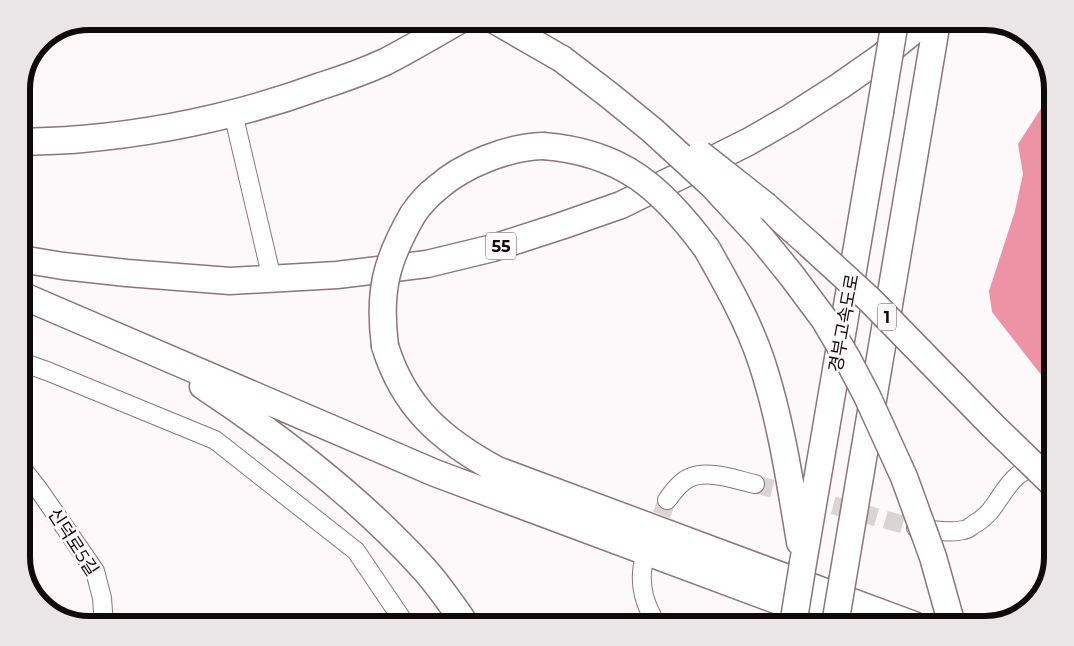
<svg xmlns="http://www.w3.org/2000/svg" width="1074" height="646" viewBox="0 0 1074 646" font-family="Montserrat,'Noto Sans KR',sans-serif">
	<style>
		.water { fill: #ec93a6 }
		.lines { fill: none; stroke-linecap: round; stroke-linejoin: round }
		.minor-tunnel { stroke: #dad4d5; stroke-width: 18; stroke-dasharray: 18 9; stroke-linecap: butt }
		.minor-casing { stroke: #8b767a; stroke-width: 20 }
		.highway-casing { stroke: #8b767a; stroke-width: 29 }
		.minor { stroke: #fff; stroke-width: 18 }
		.highway { stroke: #fff; stroke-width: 26 }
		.highway-bridge-casing { stroke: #8b767a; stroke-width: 29; stroke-linecap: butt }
		.highway-bridge { stroke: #fff; stroke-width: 26 }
		.labels { text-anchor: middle; stroke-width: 5; stroke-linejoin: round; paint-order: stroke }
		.shield { fill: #fdf8f9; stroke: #585152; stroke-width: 1 }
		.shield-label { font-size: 16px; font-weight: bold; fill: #110a0b }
		.street-label { font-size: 18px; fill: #110a0b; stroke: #fdf8f9 }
		.rim { fill: none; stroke: #110a0b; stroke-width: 6 }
	</style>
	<rect width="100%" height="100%" fill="#fdf8f9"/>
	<!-- water -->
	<path class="water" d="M 1053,96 L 1053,390 L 992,312 L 989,291 L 1015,211 L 1023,174 L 1018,144 L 1042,107 Z"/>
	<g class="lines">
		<!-- minor-tunnel -->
		<path class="minor-tunnel" d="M 755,484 L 916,528
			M 652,540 L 667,500"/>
		<!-- minor casing -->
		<g class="minor-casing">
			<path id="minor" d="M 233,113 L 272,279
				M 21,362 L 47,371 L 215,440 L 356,551 L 406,625
				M 21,467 L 39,490 L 95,571 L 102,598 L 104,625
				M 667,500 C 673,492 680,482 689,478 C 708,469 736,480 755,484
				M 916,528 C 931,529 949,534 963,530 C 967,530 970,527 973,525 C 995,513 998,495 1014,479 C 1023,469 1040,464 1053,462
				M 643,564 C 639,587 645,605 657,625"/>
		</g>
		<!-- highway casing -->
		<g class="highway-casing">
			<path id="highway" d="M 496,21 L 562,59
				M 21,142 C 41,141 62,141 82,139 C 163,132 244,114 321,86 C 343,79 365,71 385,62 C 410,49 434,35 458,21
				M 766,206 L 810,245
				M 413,214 C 420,204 428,195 437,188 C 463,165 507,147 543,146
				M 707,249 C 728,286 749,323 762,363 C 781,421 790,482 800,542
				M 21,259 L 63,266 L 127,273 L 230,281 L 337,275 L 427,264 L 493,248 L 561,226 L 621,205 L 682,175 L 748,142 L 790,118 L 840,86 L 880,58 L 925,21
				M 21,295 L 435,473 L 843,625
				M 385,346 C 404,408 442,440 497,470 L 914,625
				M 203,386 C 283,439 361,499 425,570 C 440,587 453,606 466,625
				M 803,563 L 880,112
				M 843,577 L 937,21"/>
		</g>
		<!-- minor -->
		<use href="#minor" class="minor"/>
		<!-- highway -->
		<use href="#highway" class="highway"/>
		<!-- highway-bridge casing -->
		<g class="highway-bridge-casing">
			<path id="highway-bridge" d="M 562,59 L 609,95 L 652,130 L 712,185 L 762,239 L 792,276 L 824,319 L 847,358 L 867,396 L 904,477 L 933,557 L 952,625
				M 880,112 L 895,21
				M 543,146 C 622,152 662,188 707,249
				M 700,154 L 766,206
				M 810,245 L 870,300 L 993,426 L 1053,484
				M 385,346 C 378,291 386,261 413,214
				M 793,625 L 803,563
				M 835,625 L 843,577"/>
		</g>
		<!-- highway-bridge -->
		<use href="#highway-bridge" class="highway-bridge"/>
	</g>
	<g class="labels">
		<!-- shield labels -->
		<g class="shield">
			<rect x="486" y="232.5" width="30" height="27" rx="4"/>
			<rect x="878" y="303.5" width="18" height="27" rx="4"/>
		</g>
		<g class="shield-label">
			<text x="501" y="252">55</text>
			<text x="887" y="323">1</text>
		</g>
		<!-- street labels -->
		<g class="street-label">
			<text transform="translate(844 323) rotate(-80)" y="6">경부고속도로</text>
			<text transform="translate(73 542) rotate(57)" y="6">신덕로5길</text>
		</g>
	</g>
	<!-- crop -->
	<path d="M0 0H1074V646H0ZM89 30H985A59 59 0 0 1 1044 89V557A59 59 0 0 1 985 616H89A59 59 0 0 1 30 557V89A59 59 0 0 1 89 30Z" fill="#eae5e6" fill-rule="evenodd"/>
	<path class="rim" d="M89 30H985A59 59 0 0 1 1044 89V557A59 59 0 0 1 985 616H89A59 59 0 0 1 30 557V89A59 59 0 0 1 89 30Z"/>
</svg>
